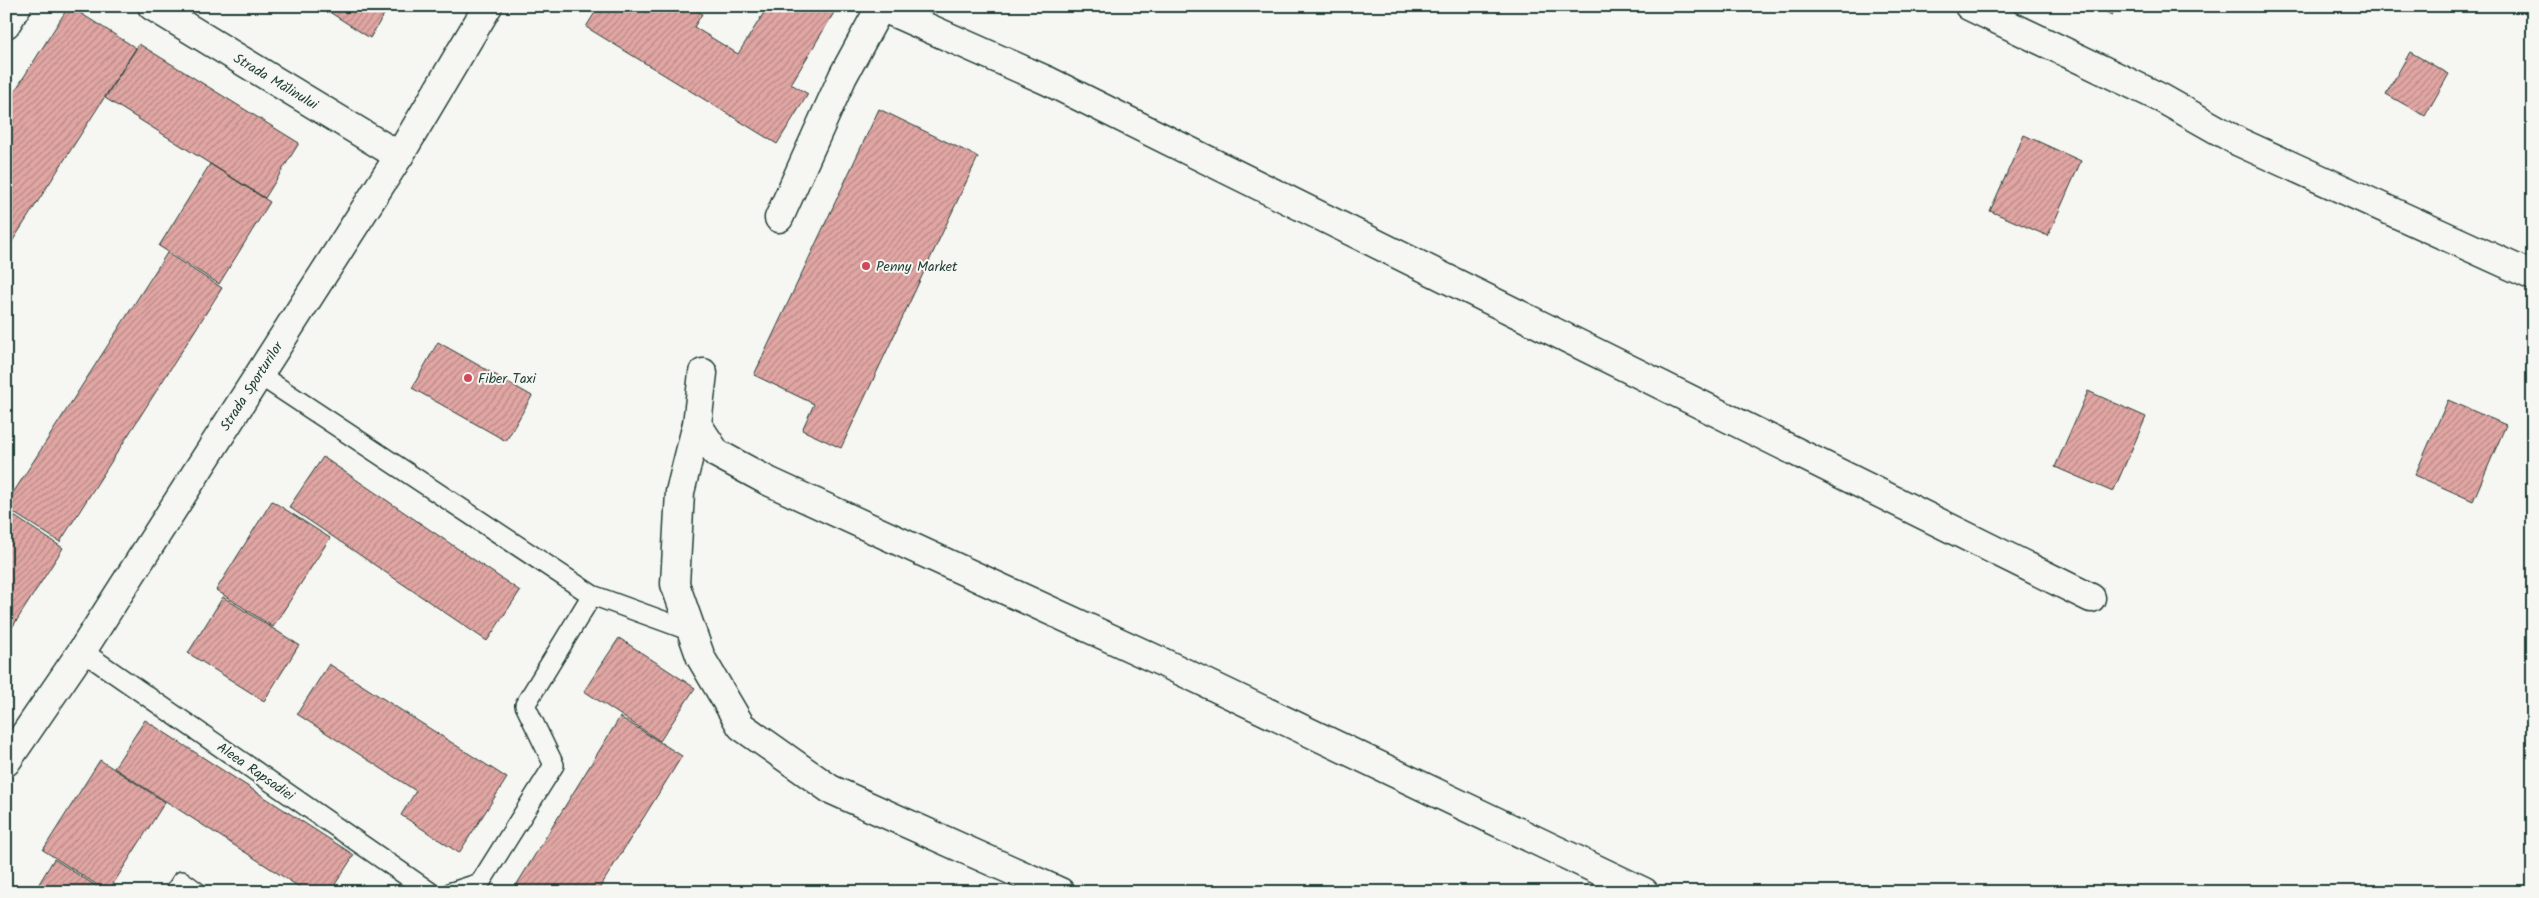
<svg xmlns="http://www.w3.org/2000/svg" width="2539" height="898" viewBox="0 0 2539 898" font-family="Kalam,sans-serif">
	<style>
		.building { fill: url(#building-hatch); stroke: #1f3d34 }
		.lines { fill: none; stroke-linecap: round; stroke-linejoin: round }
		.service-casing { stroke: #1f3d34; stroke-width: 22 }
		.minor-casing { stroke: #1f3d34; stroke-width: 31 }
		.secondary-casing { stroke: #1f3d34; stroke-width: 31 }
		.service { stroke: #f6f6f2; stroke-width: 19 }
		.minor { stroke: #f6f6f2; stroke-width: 28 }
		.secondary { stroke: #f6f6f2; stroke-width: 28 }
		.poi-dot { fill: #d1495b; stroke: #f6f6f2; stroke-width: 2 }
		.labels { text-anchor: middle; stroke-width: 4; stroke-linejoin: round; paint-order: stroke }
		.street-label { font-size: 14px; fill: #1f3d34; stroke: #f6f6f2 }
		.poi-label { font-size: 14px; fill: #1f3d34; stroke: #f6f6f2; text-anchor: start }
	</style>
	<defs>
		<pattern id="building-hatch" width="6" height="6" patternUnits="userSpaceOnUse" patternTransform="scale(1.25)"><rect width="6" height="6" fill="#e1a6a3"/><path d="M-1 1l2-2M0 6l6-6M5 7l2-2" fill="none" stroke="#b68886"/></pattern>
	</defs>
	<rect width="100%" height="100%" fill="#f6f6f2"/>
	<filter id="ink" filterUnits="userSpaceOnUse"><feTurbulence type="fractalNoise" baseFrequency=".02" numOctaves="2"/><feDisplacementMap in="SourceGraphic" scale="10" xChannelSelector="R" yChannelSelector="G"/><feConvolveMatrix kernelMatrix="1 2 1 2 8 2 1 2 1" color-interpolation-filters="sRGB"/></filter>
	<g filter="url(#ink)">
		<!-- building -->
		<path class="building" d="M 69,6 L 136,48 L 8,248 L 6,105 Z
			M 320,6 L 389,6 L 370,38 Z
			M 599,6 L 690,6 L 702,14 L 694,27 L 738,54 L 768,6 L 838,6 L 791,84 L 808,94 L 777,144 L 586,27 Z
			M 2092,6 L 2116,6 L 2112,15 Z
			M 139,44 L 299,143 L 265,198 L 105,98 Z
			M 2410,52 L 2449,74 L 2425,116 L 2386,94 Z
			M 879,109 L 978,157 L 841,448 L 802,430 L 814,404 L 754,375 Z
			M 2024,135 L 2081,161 L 2048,236 L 1990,211 Z
			M 210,164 L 270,202 L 219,284 L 159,246 Z
			M 167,253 L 222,288 L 60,542 L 6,508 L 6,504 Z
			M 438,342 L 532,396 L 506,441 L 412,388 Z
			M 2088,391 L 2146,417 L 2113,492 L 2055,467 Z
			M 2448,400 L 2506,425 L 2473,501 L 2415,475 Z
			M 323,457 L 520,591 L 487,641 L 289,507 Z
			M 272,501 L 330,538 L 273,627 L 216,590 Z
			M 11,514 L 63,548 L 6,637 L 6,522 Z
			M 223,597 L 299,645 L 264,701 L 188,653 Z
			M 619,638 L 695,688 L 660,741 L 584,691 Z
			M 329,664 L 507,778 L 459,853 L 401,815 L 416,791 L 297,714 Z
			M 620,717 L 682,756 L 597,892 L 512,892 Z
			M 145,720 L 354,855 L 330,892 L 307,892 L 114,768 Z
			M 100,760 L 165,802 L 108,892 L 43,850 Z
			M 54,859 L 105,892 L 34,892 Z"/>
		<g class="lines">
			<!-- service casing -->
			<g class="service-casing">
				<path id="service" d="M 258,374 L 592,595 L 525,705 L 554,765 L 480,883 L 452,892
					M 592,595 L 691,631
					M 82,651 L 430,892
					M 175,892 L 182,881 L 197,892"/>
			</g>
			<!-- minor casing -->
			<g class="minor-casing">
				<path id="minor" d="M 152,6 L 399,156
					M 1969,6 L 2161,98 L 2239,142 L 2533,276
					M 881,7 L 1048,81 L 2091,598
					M 6,24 L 17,6
					M 779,218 L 843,76 L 881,6
					M 703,373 L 697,424 L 716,453 L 768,481 L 1162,662 L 1644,892
					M 697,424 L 680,492 L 675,584 L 701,658 L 741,726 L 830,789 L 1060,892"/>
			</g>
			<!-- secondary casing -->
			<g class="secondary-casing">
				<path id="secondary" d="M 6,762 L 82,651 L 399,156 L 488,6"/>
			</g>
			<!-- service -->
			<use href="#service" class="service"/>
			<!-- minor -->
			<use href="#minor" class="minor"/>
			<!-- secondary -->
			<use href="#secondary" class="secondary"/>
		</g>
	</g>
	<!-- markers -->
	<g class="poi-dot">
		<circle cx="866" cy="266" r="5"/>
		<circle cx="468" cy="378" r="5"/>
	</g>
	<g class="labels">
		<!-- street labels -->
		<g class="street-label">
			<text transform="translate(276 81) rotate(31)" y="5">Strada Mălinului</text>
			<text transform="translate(251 386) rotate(-57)" y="5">Strada Sporturilor</text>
			<text transform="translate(256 771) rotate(35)" y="5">Aleea Rapsodiei</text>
		</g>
		<!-- poi labels -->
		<g class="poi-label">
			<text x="876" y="271">Penny Market</text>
			<text x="478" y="383">Fiber Taxi</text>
		</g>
	</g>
	<!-- margin -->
	<rect width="2539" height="898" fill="none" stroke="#f6f6f2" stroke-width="25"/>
	<rect x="12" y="12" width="2514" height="873" fill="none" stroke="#1f3d34" stroke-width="2" filter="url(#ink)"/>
</svg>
